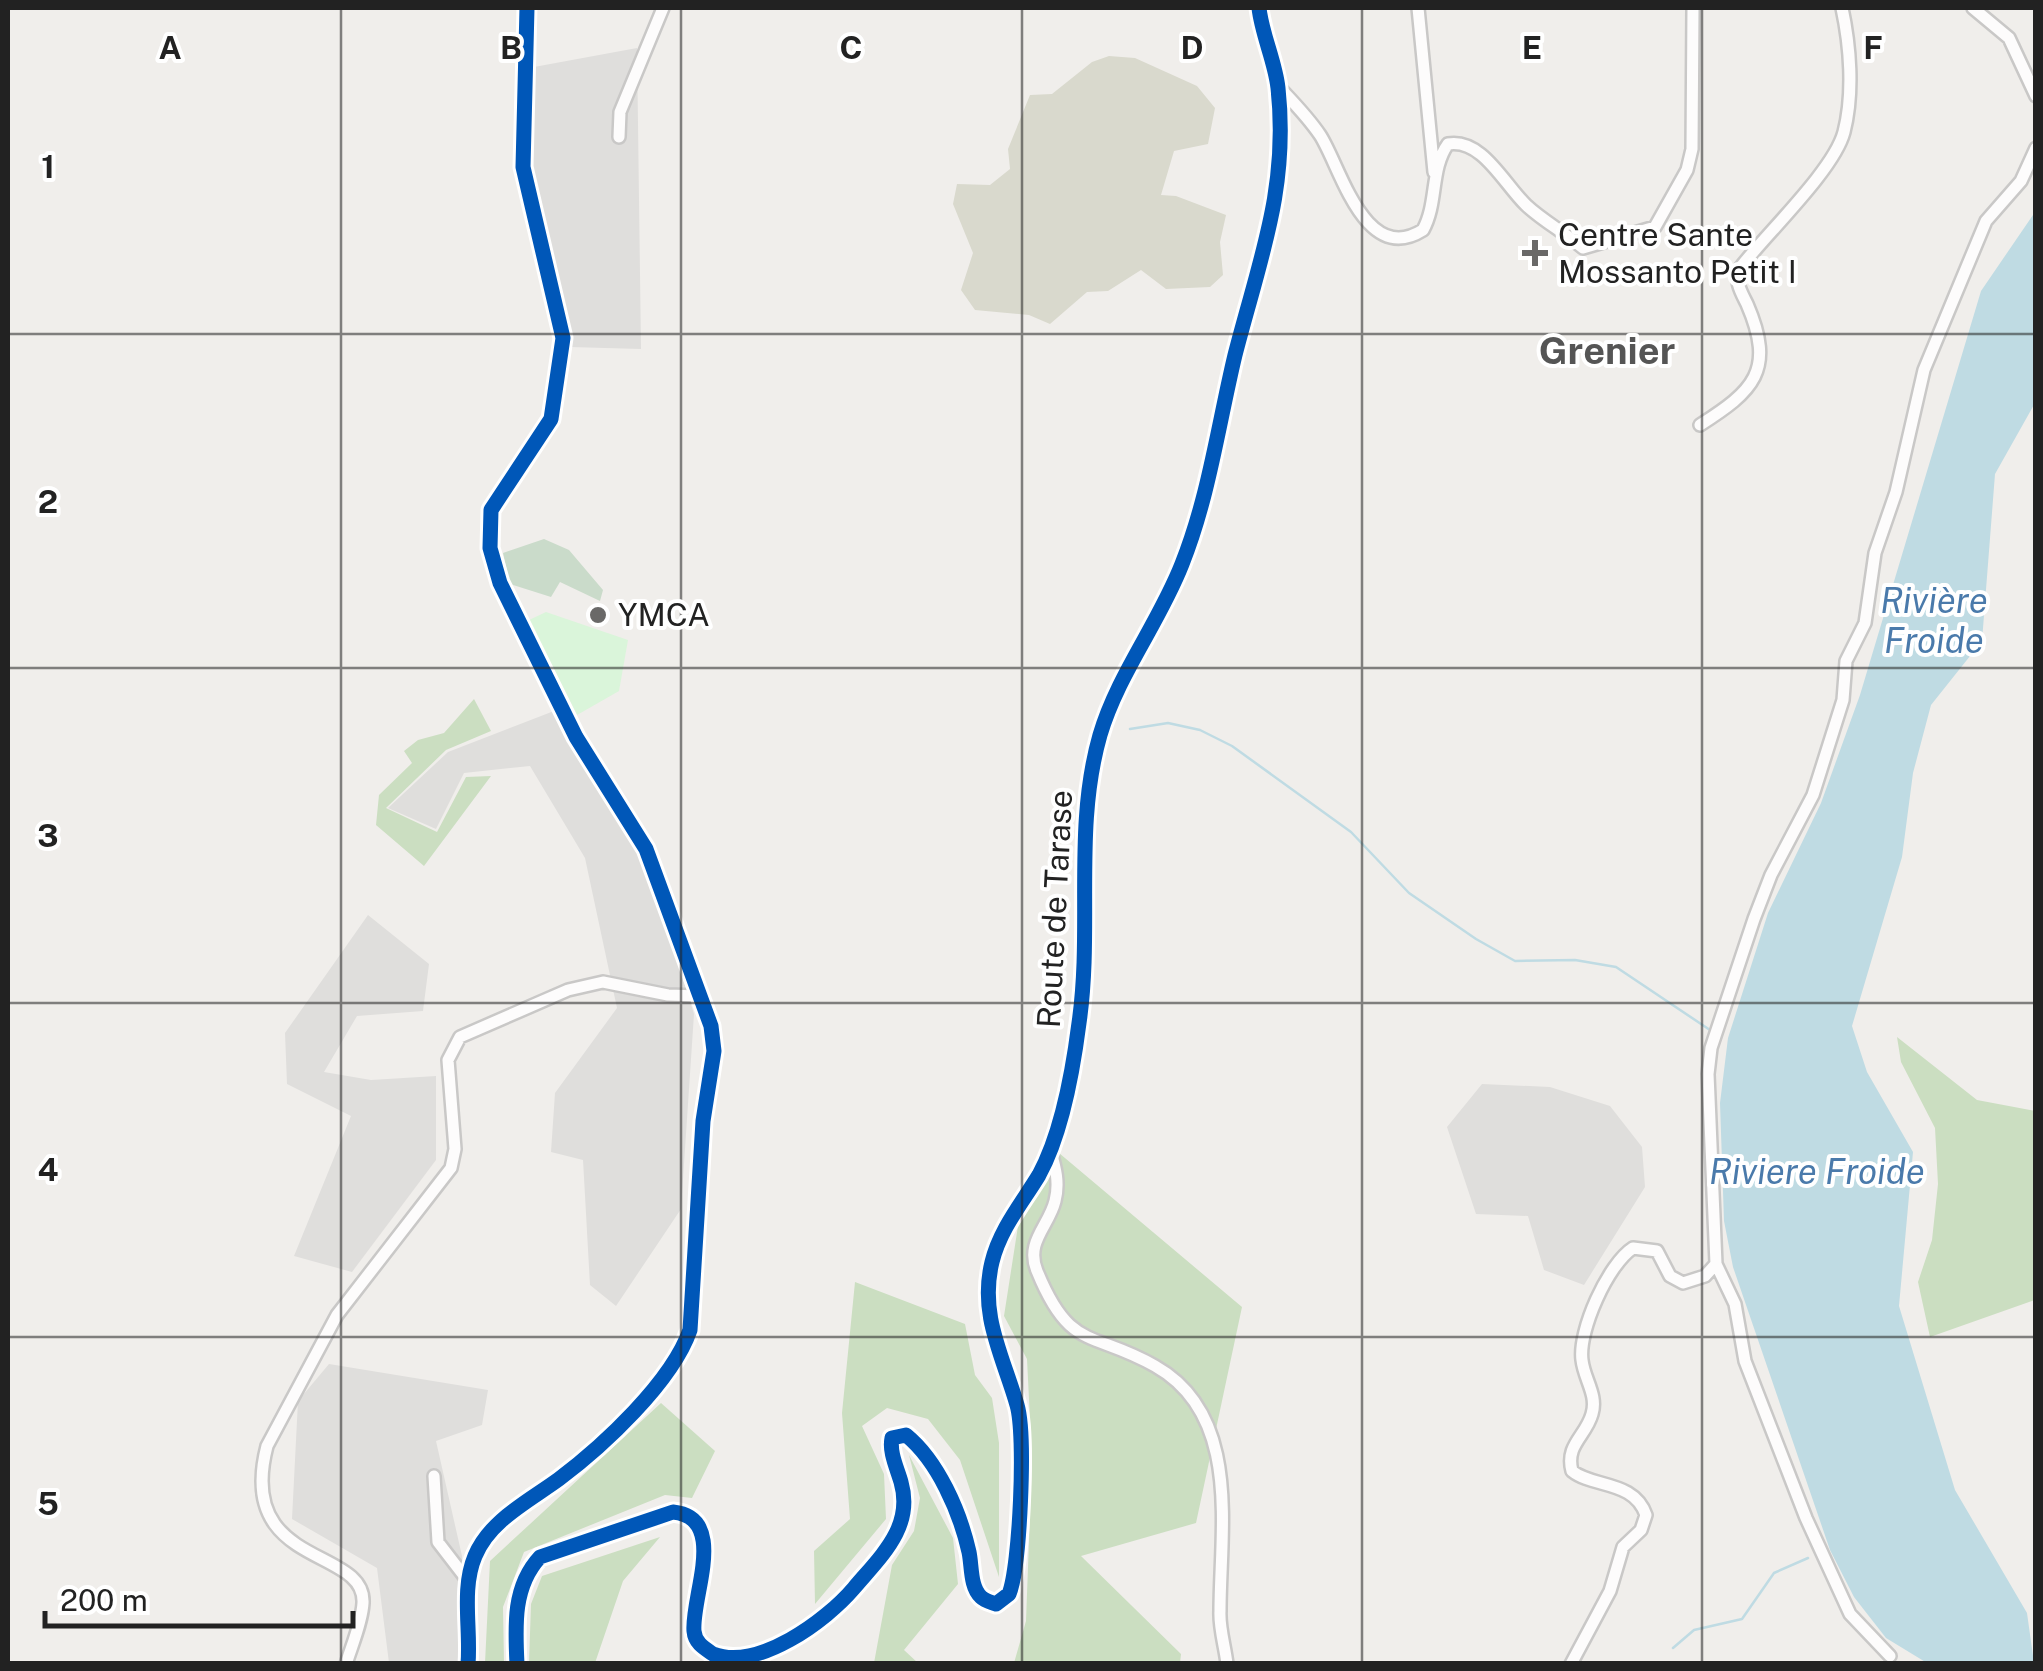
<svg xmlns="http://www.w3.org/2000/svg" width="2043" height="1671" viewBox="0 0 2043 1671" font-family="'Public Sans',sans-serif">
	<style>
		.residential { fill: #dfdedc }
		.construction { fill: #d9d9cd }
		.forest { fill: #cbdec1 }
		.cemetery { fill: #cadbca }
		.park { fill: #daf5da }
		.water { fill: #bfdbe3 }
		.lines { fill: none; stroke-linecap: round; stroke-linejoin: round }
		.stream { stroke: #bfdbe3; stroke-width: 2.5 }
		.minor-casing { stroke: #c9c8c7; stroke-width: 16 }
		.minor { stroke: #fdfcfc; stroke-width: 11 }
		.cycleway-casing { stroke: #fff; stroke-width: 21 }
		.cycleway { stroke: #0057b8; stroke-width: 15 }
		.grid { fill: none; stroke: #222; stroke-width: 2.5; stroke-opacity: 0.55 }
		.poi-dot { fill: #6a6968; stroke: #fff; stroke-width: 4 }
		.labels { text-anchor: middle; stroke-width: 8; stroke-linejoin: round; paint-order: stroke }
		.poi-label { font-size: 32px; fill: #222; stroke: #fff; text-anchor: start }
		.street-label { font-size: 32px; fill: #222; stroke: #fff }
		.water-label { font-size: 35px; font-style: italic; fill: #4a7aab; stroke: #fff }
		.quarter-label { font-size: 38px; font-weight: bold; fill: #555; stroke: #fff }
		.grid-label { font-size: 32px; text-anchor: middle; font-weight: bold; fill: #222; stroke: #fff; stroke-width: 8; stroke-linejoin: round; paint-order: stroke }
	</style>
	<rect width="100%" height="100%" fill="#f0eeeb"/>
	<!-- residential -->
	<path class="residential" d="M 637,48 L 641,349 L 570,347 L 532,164 L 534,67 Z
		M 554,711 L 643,851 L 694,1014 L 681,1209 L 616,1306 L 590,1285 L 583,1160 L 551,1152 L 555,1093 L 617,1008 L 585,858 L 530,766 L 464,773 L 436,829 L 388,808 L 448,752 Z
		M 368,915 L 429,964 L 423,1011 L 357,1016 L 324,1072 L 371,1080 L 436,1076 L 436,1160 L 352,1272 L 294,1256 L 351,1116 L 287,1084 L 285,1033 Z
		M 1482,1084 L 1550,1087 L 1610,1106 L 1642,1147 L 1645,1187 L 1584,1285 L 1544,1270 L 1528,1216 L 1476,1214 L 1447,1127 Z
		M 329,1364 L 488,1390 L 482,1425 L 436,1441 L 462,1556 L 467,1663 L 389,1663 L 377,1568 L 292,1519 L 298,1401 Z"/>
	<!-- construction -->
	<path class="construction" d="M 1109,56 L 1135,58 L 1197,86 L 1215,108 L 1208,144 L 1174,151 L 1161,195 L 1176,196 L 1226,215 L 1220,242 L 1223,275 L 1210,287 L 1166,289 L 1141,270 L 1108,291 L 1087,292 L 1050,324 L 1029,315 L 975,310 L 961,290 L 973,253 L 953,204 L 957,184 L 990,185 L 1010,169 L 1008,149 L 1030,95 L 1052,94 L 1092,62 Z"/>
	<!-- forest -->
	<path class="forest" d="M 474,699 L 491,731 L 446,750 L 386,808 L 437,832 L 466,777 L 491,776 L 424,866 L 376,825 L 379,795 L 412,763 L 404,751 L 418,740 L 444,733 Z
		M 1897,1037 L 1977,1100 L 2035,1111 L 2035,1300 L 1930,1337 L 1918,1282 L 1932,1240 L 1938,1184 L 1935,1128 L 1901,1062 Z
		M 1059,1153 L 1242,1307 L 1196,1523 L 1081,1556 L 1181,1654 L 1180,1663 L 1014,1663 L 1026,1621 L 1032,1460 L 1027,1359 L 1004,1316 L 1018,1226 Z
		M 855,1282 L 965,1324 L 975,1375 L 992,1398 L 999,1443 L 999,1577 L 960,1460 L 928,1419 L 887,1408 L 862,1426 L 884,1474 L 886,1519 L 815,1604 L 814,1551 L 850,1519 L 842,1413 Z
		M 661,1403 L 715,1451 L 692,1498 L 665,1495 L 524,1552 L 503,1607 L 504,1663 L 485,1663 L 490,1561 Z
		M 909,1455 L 953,1538 L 958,1584 L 904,1650 L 918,1663 L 874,1663 L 892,1565 L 914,1531 L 920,1498 Z
		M 660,1537 L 623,1581 L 595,1663 L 529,1663 L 531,1604 L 542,1576 Z"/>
	<!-- cemetery -->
	<path class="cemetery" d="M 544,539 L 569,550 L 603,590 L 600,601 L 560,582 L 551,597 L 510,584 L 503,553 Z"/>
	<!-- park -->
	<path class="park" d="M 546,612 L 628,640 L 619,691 L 577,715 L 529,620 Z"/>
	<!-- water -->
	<path class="water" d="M 2035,212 L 2035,403 L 1995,474 L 1982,641 L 1931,705 L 1913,773 L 1902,857 L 1852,1026 L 1867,1072 L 1913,1152 L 1899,1306 L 1955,1490 L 2027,1613 L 2034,1663 L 1927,1663 L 1886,1638 L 1854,1597 L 1830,1550 L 1733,1267 L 1724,1221 L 1720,1103 L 1728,1038 L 1768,913 L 1821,803 L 1860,695 L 1981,291 Z"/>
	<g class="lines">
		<!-- stream -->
		<path class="stream" d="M 1130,729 L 1168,723 L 1200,730 L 1232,746 L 1351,832 L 1409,893 L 1476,939 L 1515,961 L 1575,960 L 1616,967 L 1710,1030
			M 1673,1648 L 1694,1630 L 1742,1619 L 1774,1573 L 1808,1558"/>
		<!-- minor casing -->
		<g class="minor-casing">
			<path id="minor" d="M 1418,8 L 1434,172
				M 1973,8 L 2009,38 L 2036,96
				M 1278,86 C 1293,102 1308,117 1320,135 C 1340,165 1364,267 1423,230 C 1438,203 1430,169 1448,144 C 1482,138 1504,184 1526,205 C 1543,221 1564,232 1583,248 L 1655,227 L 1687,170 L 1692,149 L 1693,8
				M 619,137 L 620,112 L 663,8
				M 1700,425 C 1753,391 1776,371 1747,304 C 1741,292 1734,281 1740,268 C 1766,234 1834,170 1844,132 C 1854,93 1850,45 1842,8
				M 1050,1148 C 1055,1166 1060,1182 1055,1201 C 1049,1226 1025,1242 1037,1271 C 1070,1352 1092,1330 1155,1366 C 1242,1415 1220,1529 1220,1611 C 1219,1628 1225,1646 1227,1664
				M 434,1476 L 438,1542 L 468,1581
				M 1890,1656 L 1850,1614 L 1806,1518 L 1745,1361 L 1735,1304 L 1716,1264 L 1708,1074 L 1711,1048 L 1754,919 L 1771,875 L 1813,795 L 1843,700 L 1846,661 L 1865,623 L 1875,553 L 1896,492 L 1924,370 L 1986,221 L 2021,181 L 2036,148
				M 346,1664 C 352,1645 362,1622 363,1603 C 366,1546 235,1569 267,1446 L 337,1315 L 451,1168 L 455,1149 L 448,1060 L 460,1037 L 568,990 L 603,982 L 668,995 L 699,996
				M 468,1664 C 471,1629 461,1589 475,1556 C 490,1520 529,1501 559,1479 C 603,1446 672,1382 690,1330 L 703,1121 L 714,1051 L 711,1026 L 646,849 L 576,737 L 500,583 L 490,548 L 491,510 L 551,419 L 563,338 L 523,167 L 527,8
				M 517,1664 C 515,1625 513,1586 540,1557 L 673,1512 C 729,1518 691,1597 694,1631 C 695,1643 704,1648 713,1654 C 758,1671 826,1621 854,1588 C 881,1556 914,1527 901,1482 C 897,1468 889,1452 892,1438 L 906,1435 C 938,1461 960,1512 969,1552 C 972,1566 970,1587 981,1597 C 985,1601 991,1602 996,1604 L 1009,1594 C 1020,1567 1026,1435 1017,1405 C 1003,1356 979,1315 992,1262 C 1000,1229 1022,1203 1039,1175 C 1062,1133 1073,1070 1079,1023 C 1093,927 1073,829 1100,735 C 1118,674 1159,623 1182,564 C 1209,496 1218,426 1235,355 C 1259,261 1289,189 1278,88 C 1275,61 1262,35 1259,8
				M 1571,1664 L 1610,1591 L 1623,1547 L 1641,1530 L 1646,1515 C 1634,1480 1593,1488 1572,1471 C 1565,1445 1586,1436 1592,1414 C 1598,1395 1584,1379 1582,1360 C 1578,1331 1608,1264 1633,1248 L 1657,1251 L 1670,1276 L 1683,1283 L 1705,1276 L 1716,1264"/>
		</g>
		<!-- minor -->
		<use href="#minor" class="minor"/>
		<!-- cycleway casing -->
		<g class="cycleway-casing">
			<path id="cycleway" d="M 468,1664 C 471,1629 461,1589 475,1556 C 490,1520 529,1501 559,1479 C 603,1446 672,1382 690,1330 L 703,1121 L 714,1051 L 711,1026 L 646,849 L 576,737 L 500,583 L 490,548 L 491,510 L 551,419 L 563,338 L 523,167 L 527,8
				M 517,1664 C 515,1625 513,1586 540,1557 L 673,1512 C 729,1518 691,1597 694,1631 C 695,1643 704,1648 713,1654 C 758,1671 826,1621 854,1588 C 881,1556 914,1527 901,1482 C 897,1468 889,1452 892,1438 L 906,1435 C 938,1461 960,1512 969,1552 C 972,1566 970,1587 981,1597 C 985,1601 991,1602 996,1604 L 1009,1594 C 1020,1567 1026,1435 1017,1405 C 1003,1356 979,1315 992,1262 C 1000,1229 1022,1203 1039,1175 C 1062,1133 1073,1070 1079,1023 C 1093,927 1073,829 1100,735 C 1118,674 1159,623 1182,564 C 1209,496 1218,426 1235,355 C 1259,261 1289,189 1278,88 C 1275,61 1262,35 1259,8"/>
		</g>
		<!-- cycleway -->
		<use href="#cycleway" class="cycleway"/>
	</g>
	<!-- grid -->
	<path class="grid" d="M 341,8 L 341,1664M 681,8 L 681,1664M 1022,8 L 1022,1664M 1362,8 L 1362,1664M 1702,8 L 1702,1664M 8,334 L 2036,334M 8,668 L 2036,668M 8,1003 L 2036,1003M 8,1337 L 2036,1337"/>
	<!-- markers -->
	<g class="poi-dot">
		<path d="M1530 238h10v10h10v10h-10v10h-10v-10h-10v-10h10z"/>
		<circle cx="598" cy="615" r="10"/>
	</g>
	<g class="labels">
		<!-- poi labels -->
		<g class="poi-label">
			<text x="1558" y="246">Centre Sante<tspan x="1558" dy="37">Mossanto Petit I</tspan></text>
			<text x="618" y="626">YMCA</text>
		</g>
		<!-- street labels -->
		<g class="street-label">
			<text transform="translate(1055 909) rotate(-87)" y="11">Route de Tarase</text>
		</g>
		<!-- water labels -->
		<g class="water-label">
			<text x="1934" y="613">Rivière<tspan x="1934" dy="40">Froide</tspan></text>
			<text x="1817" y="1184">Riviere Froide</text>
		</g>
		<!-- quarter labels -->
		<g class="quarter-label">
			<text x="1607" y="364">Grenier</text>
		</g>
	</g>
	<g class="grid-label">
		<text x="170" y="59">A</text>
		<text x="511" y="59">B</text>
		<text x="851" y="59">C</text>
		<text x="1192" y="59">D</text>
		<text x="1532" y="59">E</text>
		<text x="1873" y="59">F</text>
		<text x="48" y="178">1</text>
		<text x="48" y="513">2</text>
		<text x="48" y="847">3</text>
		<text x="48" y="1181">4</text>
		<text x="48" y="1515">5</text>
	</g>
	<!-- border -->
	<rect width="2043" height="1671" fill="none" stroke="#222222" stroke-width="20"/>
	<!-- scale -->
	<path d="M45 1611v15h308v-15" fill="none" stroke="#222222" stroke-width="5"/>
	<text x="60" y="1611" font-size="30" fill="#222222" stroke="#ffffff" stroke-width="8" paint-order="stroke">200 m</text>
</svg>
